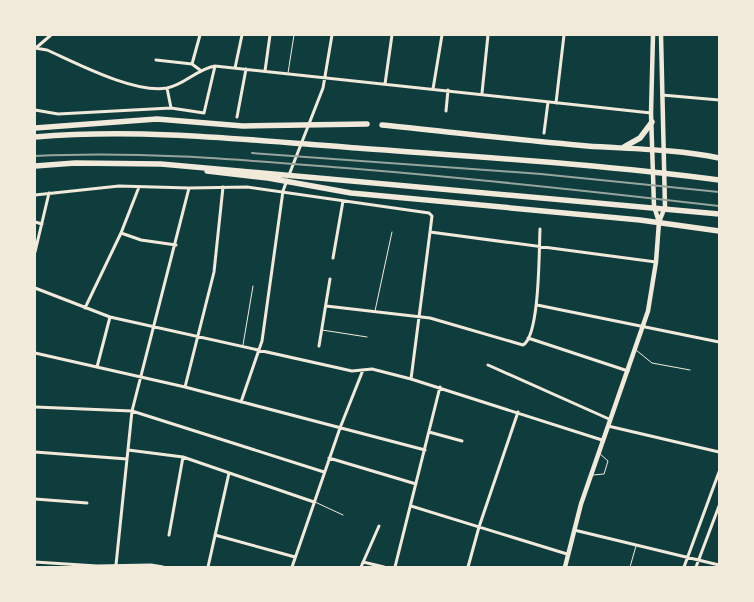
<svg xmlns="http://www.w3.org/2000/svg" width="754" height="602" viewBox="0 0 754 602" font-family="'Noto Serif',serif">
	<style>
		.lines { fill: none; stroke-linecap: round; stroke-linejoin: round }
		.service { stroke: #f1e9da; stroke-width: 1 }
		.minor { stroke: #f1e9da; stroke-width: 3 }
		.secondary { stroke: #f1e9da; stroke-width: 4.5 }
		.motorway { stroke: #f1e9da; stroke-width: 5.5 }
		.rail { stroke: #97a49c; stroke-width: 2 }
	</style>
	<rect width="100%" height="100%" fill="#0f3d3e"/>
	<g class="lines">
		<!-- service -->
		<path class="service" d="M 288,73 L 294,35
			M 375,311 L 392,232
			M 322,330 L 367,337
			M 243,345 L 253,286
			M 636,350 L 652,363 L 690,370
			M 593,475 L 604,474 L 608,461 L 599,453
			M 315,502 L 343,515
			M 630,567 L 636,546"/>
		<!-- minor -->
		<path class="minor" d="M 37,47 L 51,35
			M 35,48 L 47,50 C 76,63 135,94 167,88 C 184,85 197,69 215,66 L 651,113
			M 156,60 L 192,64 L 200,70
			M 192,64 L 200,35
			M 235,68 L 242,35
			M 265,71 L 270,35
			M 385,84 L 392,35
			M 167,88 L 171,108
			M 433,89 L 442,35
			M 482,93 L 488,35
			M 662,95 L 719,100
			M 556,103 L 564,35
			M 35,110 L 58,114 L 171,108 L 204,113 L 215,66
			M 446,111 L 448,90
			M 237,117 L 246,69
			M 544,133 L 548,102
			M 289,175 L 323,88 L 332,35
			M 35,195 L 119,186 L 189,188 L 247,187 L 429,213 L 432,216 L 430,232 L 411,379
			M 35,222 L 42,224
			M 430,232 L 656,262
			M 121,233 L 141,240 L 176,245
			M 35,252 L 49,193
			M 333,258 L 343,201
			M 35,288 L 110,317 L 352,371 L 372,369 L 411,379 L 602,440
			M 537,305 L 719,342
			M 326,306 L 430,318 L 523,345 C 540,336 539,249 540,229
			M 85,308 L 121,233 L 139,187
			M 528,338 L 628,371
			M 319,346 L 330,279
			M 35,353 L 185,387 L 425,450
			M 488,365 L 609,419
			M 97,367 L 110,317
			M 185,387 L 214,272 L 223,187
			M 241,402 L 262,341 L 283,191 L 287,180
			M 35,407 L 132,411 L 324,472
			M 608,426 L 719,452
			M 429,432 L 462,441
			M 128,450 L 183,457 L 314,502
			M 35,452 L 127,459
			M 329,458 L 416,484
			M 35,499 L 87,503
			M 411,506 L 567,554
			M 574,530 L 719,565
			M 169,535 L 183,457
			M 215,535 L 295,557
			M 35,562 L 97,566 L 151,565 L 163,567
			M 363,562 L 384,567
			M 116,565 L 132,411 L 189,188
			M 208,567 L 229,473
			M 292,567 L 340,428 L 363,370
			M 361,567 L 379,526
			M 395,567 L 440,387
			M 468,567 L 479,527 L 518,412
			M 684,567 L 719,472
			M 696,567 L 719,506"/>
		<!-- secondary -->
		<path class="secondary" d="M 653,35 L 651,113 L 654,206 L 659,222
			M 565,567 L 581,504 L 648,311 L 656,262 L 659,222 L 665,207 L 661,35"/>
		<!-- motorway -->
		<path class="motorway" d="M 382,125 C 450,132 518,140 587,146 C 631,149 675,149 719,158
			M 35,128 L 157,119 L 243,126 L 367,124
			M 35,137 C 142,128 250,140 357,148 C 477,157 599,164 719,180
			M 624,147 L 640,138 L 652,122
			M 35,166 L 75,163 L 161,164 L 719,214
			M 207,171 L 268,178 L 351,193 L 640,220 L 719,231"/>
		<!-- rail -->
		<path class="rail" d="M 252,153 L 541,174 L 719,192
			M 35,156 C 135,151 233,159 332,167 C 462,177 590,191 719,206"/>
	</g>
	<!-- border -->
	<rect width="754" height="602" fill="none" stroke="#f1e9da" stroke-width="72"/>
</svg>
